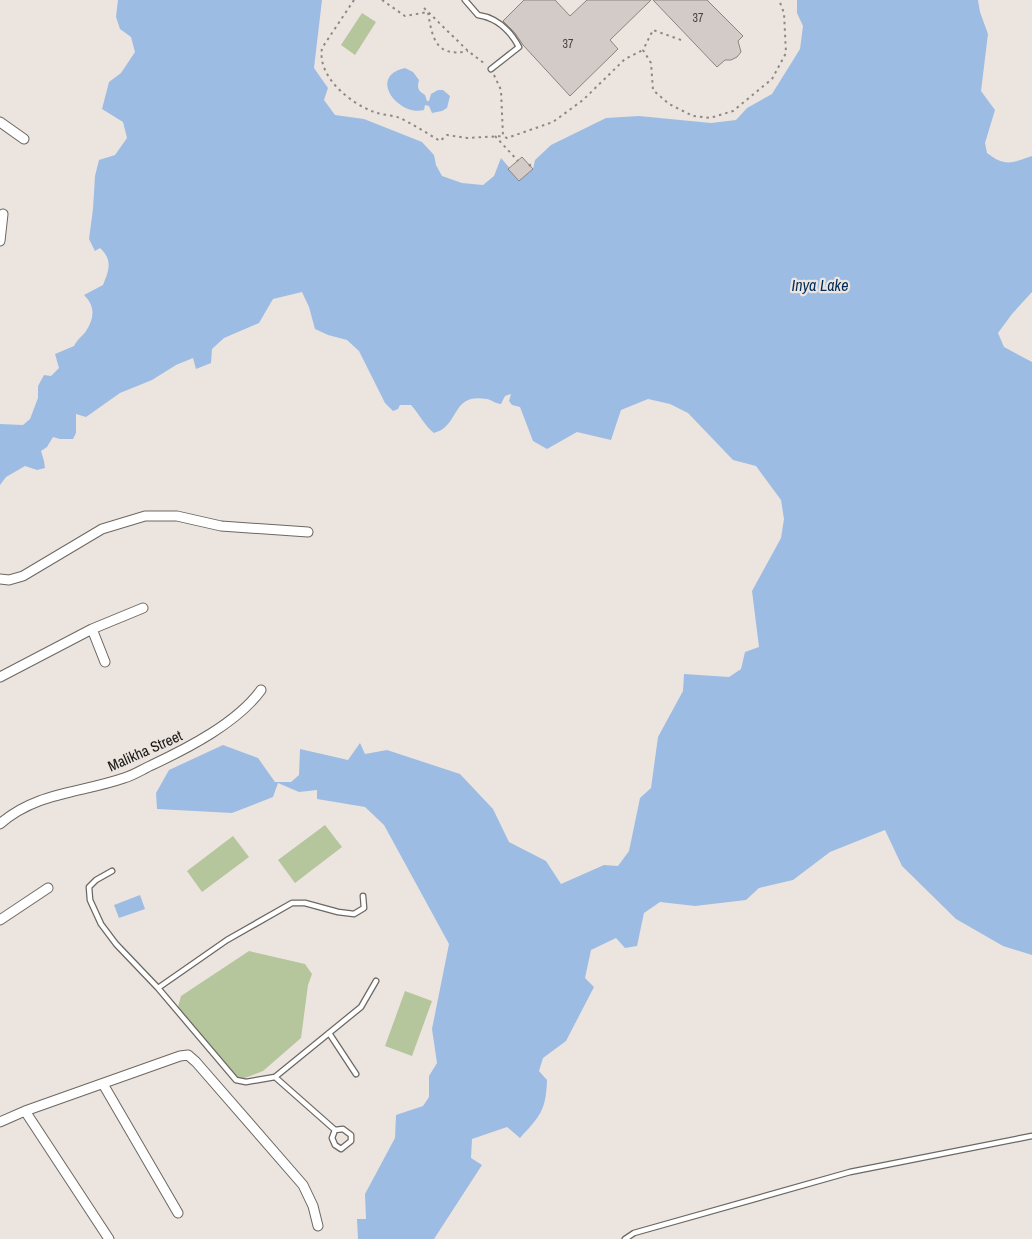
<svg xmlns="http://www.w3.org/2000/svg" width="1032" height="1239" viewBox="0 0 1032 1239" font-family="'Archivo Narrow',sans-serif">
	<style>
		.green { fill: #b5c59c }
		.water { fill: #9dbce3 }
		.building { fill: #d3cbc8; stroke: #8b8380 }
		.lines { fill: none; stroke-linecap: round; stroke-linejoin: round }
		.service-casing { stroke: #6c6762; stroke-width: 7 }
		.minor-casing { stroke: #6c6762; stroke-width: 11 }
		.path { stroke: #8d8884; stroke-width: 2; stroke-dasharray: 2.5 4; stroke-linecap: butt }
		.service { stroke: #fff; stroke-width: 4.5 }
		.minor { stroke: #fff; stroke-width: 9 }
		.labels { text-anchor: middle; stroke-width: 4.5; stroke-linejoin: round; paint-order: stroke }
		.number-label { font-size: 12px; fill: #474341 }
		.street-label { font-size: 15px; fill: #181614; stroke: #ece5df }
		.water-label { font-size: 16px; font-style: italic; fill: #002b59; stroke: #ece5df }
	</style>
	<rect width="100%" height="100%" fill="#ece5df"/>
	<!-- green -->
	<path class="green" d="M 362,13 L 376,22 L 355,55 L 341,45 Z
		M 325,825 L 342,847 L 295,883 L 278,860 Z
		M 233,836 L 249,857 L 202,892 L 187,871 Z
		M 249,951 L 305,964 L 312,974 L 308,985 L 301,1038 L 263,1071 L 242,1079 L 233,1075 L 178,1007 L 181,996 Z
		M 405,991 L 432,1001 L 412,1056 L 385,1046 Z"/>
	<!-- water -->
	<path class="water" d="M 118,0 L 322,0 L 314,68 L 328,88 L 324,100 L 335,115 L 364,119 L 422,142 L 434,155 L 436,165 L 442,176 L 462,183 L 483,185 L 494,176 L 501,158 L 520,180 L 533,169 L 535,160 L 551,145 L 606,118 L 639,116 L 711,123 L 736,120 L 747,108 L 772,94 L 800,49 L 803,26 L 797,13 L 797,0 L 978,0 L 980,12 L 988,34 L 981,91 L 995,110 L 985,143 L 987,153 C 1005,167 1012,163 1032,156 L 1032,292 L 1012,314 L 998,333 L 1004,347 L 1032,362 L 1032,955 L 1003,946 L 956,919 L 902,866 L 885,830 L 830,852 L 793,880 L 759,888 L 746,900 L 695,906 L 660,902 L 644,913 L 637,946 L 625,948 L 616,938 L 591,950 L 585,978 L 594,987 L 566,1041 L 543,1058 L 539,1071 L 547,1080 C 546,1111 540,1116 520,1138 L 507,1127 L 472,1139 L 471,1158 L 482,1165 L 434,1239 L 358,1239 L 357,1219 L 366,1219 L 365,1194 L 395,1138 L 396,1115 L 423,1106 L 429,1097 L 429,1076 L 437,1063 L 432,1029 L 449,944 L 384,825 L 365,807 L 317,799 L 317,790 L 299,792 L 278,783 L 273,797 L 232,813 L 157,809 L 156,793 L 169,770 L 223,745 L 258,758 L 275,782 L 291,782 L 299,775 L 300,749 L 348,760 L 360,743 L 365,754 L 387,750 L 460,774 L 493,809 L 509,842 L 546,861 L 561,884 L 604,865 L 618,866 L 629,851 L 640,798 L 651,788 L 658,737 L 683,691 L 684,674 L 729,677 L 741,669 L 745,652 L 759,647 L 752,591 L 781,538 L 784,519 L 781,500 L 756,466 L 733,460 L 688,413 L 670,404 L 648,399 L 621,410 L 611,440 L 577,432 L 547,449 L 533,441 L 520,407 L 512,405 L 509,401 L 511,394 L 505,396 L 501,404 C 496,404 492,400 487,399 C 456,394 460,414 444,428 C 442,430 437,432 434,433 C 424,425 420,415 411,405 L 400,405 L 398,409 L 393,411 L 385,403 L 359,351 L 347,340 L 328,335 L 315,329 L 309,307 L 302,292 L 273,299 L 259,323 L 224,338 L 212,349 L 211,363 L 196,369 L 193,358 L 176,365 L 152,380 L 120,393 L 86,417 L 76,414 L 76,433 L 73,439 L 60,439 L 53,437 L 47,447 L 41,451 L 44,461 L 45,468 L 37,470 L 25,466 L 6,477 L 0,485 L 0,424 L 23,425 L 30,419 L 38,398 L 38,386 L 44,375 L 51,376 L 59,368 L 55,354 L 74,346 C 78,338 82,337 86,331 C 95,317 95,306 84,295 L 103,285 C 109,270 113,260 100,248 L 95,251 L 89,239 L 93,209 L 95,176 L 99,160 L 115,155 L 127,138 L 123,122 L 102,109 L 109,82 L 121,73 L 135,52 L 131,37 L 120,29 L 116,17 Z
		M 405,68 L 413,72 L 419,80 C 417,88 418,91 425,95 L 427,101 L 429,101 L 431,94 L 438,90 L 443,90 L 450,96 L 447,108 L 442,111 L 432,113 L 429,106 L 425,105 L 424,110 C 400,117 366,77 405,68 Z
		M 140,895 L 145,909 L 119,918 L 114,905 Z"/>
	<!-- building -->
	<path class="building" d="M 524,0 L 555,0 L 570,16 L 587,0 L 651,0 L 610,40 L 618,49 L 570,96 L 523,45 L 515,33 L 503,21 Z
		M 653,0 L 707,0 L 743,36 L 738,41 L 741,52 L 737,57 L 731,60 L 725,60 L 717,67 Z
		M 522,157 L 533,169 L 519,181 L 508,169 Z"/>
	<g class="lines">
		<!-- service casing -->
		<g class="service-casing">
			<path id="service" d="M 465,0 L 478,15 C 498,18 510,30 519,47 L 491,69
				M 112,871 L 96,880 L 89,887 L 90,900 L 101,924 L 116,944 L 158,988 L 236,1080 L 246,1082 L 275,1077 L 361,1007 L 376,981
				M 158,988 L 227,940 L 292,903 L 305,903 L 338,912 L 354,914 L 364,908 L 363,896
				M 329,1033 L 356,1074
				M 275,1077 L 335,1130
				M 343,1129 L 351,1135 L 351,1141 L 341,1149 L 335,1145 L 332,1138 L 335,1130 Z
				M 625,1239 L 634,1233 L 850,1172 L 1032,1136"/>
		</g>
		<!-- minor casing -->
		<g class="minor-casing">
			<path id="minor" d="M 0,122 L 24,139
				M 0,241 L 3,214
				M 0,579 L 9,580 L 23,576 L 102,529 L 145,516 L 177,516 L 221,526 L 308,532
				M 92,629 L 105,662
				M 0,677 L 92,629 L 143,608
				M 0,824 C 36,792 81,793 124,778 C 134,775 143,769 152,765 C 188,748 237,723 261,690
				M 0,920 L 48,888
				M 103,1084 L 178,1213
				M 25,1111 L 109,1239
				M 0,1122 L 25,1111 L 180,1056 L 188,1055 L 196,1062 L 303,1185 L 313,1206 L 318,1226"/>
		</g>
		<!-- path -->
		<path class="path" d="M 354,0 L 322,48 C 317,77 350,103 374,112 C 382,115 392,115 400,118 C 414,125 427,133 440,141 L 447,135 L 467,138 L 503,136
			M 382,0 L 405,16 L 428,12 C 432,38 436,58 468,51
			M 424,8 L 468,51 L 485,64
			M 681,40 L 653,30 L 643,50 L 651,63 L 653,90 L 669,104 L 693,116 L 710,118 L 733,111 L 772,79 L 786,53 L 784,13 L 779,0
			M 494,75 L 501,90 L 503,136 L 507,138 L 553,122 L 583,100 L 625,59 L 643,50
			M 495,136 L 518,161
			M 529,166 L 532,163"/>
		<!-- service -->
		<use href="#service" class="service"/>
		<!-- minor -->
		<use href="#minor" class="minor"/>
	</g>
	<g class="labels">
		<!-- number labels -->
		<g class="number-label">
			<text x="698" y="22">37</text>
			<text x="568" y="48">37</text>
		</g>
		<!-- street labels -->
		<g class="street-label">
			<text transform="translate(145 751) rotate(-24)" y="5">Malikha Street</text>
		</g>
		<!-- water labels -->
		<g class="water-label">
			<text x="820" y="291">Inya Lake</text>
		</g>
	</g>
</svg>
